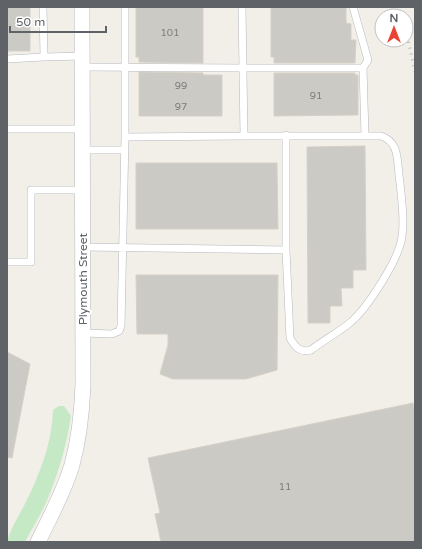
<svg xmlns="http://www.w3.org/2000/svg" width="422" height="549" viewBox="0 0 422 549" font-family="'Varela Round',sans-serif">
	<style>
		.green { fill: #c5e8c5 }
		.building { fill: #cccac5; stroke: #d6d1c6 }
		.lines { fill: none; stroke-linecap: round; stroke-linejoin: round }
		.lane-casing { stroke: #b5b8bc; stroke-width: 8 }
		.street-casing { stroke: #b5b8bc; stroke-width: 16 }
		.lane { stroke: #fff; stroke-width: 7 }
		.street { stroke: #fff; stroke-width: 15 }
		.rail { stroke: #b6b7b8; stroke-width: 3; stroke-dasharray: 1 5; stroke-linecap: butt }
		.labels { text-anchor: middle; stroke-width: 4; stroke-linejoin: round; paint-order: stroke }
		.number-label { font-size: 10px; fill: #7a7d7f }
		.street-label { font-size: 12px; fill: #5f6368; stroke: #fff }
	</style>
	<rect width="100%" height="100%" fill="#f1efe8"/>
	<!-- green -->
	<path class="green" d="M 59,406 L 64,406 L 71,416 C 67,442 60,468 50,493 C 44,510 33,526 25,542 L 7,542 C 10,530 18,517 24,506 C 39,476 52,444 53,410 Z"/>
	<!-- building -->
	<path class="building" d="M 7,7 L 30,7 L 30,51 L 7,51 Z
		M 136,7 L 203,7 L 203,63 L 139,62 L 139,57 L 136,57 Z
		M 271,7 L 346,7 L 346,23 L 351,24 L 351,40 L 356,40 L 355,63 L 274,63 L 274,57 L 271,57 Z
		M 139,72 L 203,73 L 203,75 L 222,75 L 222,116 L 139,116 Z
		M 274,73 L 355,73 L 355,75 L 358,75 L 358,115 L 274,116 Z
		M 365,146 L 366,270 L 353,270 L 353,288 L 341,288 L 342,306 L 330,306 L 330,323 L 308,323 L 307,147 Z
		M 136,163 L 277,163 L 278,229 L 136,229 Z
		M 136,275 L 278,275 L 277,370 L 246,379 L 173,379 L 160,374 L 168,345 L 168,334 L 137,334 Z
		M 7,352 L 30,364 L 12,458 L 7,457 Z
		M 413,403 L 415,414 L 415,542 L 161,542 L 155,514 L 160,513 L 148,458 Z"/>
	<g class="lines">
		<!-- lane casing -->
		<g class="lane-casing">
			<path id="lane" d="M 43,7 L 44,57 L 82,56
				M 7,59 L 44,57
				M 82,67 L 243,68 L 363,68 L 368,60 L 353,7
				M 363,68 L 365,135
				M 7,129 L 82,129
				M 286,135 L 286,250
				M 125,137 L 125,7
				M 83,150 L 124,150
				M 83,247 L 286,250 L 290,338 C 295,347 300,353 311,350 C 324,340 339,332 351,322 C 368,307 400,258 402,236 C 405,218 401,193 399,175 C 397,159 399,142 381,136 L 244,136
				M 7,262 L 31,262 L 31,190 L 83,190
				M 83,333 L 112,334 L 119,331 L 121,326 L 125,137 L 244,136 L 242,7"/>
		</g>
		<!-- street casing -->
		<g class="street-casing">
			<path id="street" d="M 38,542 C 50,517 64,492 72,465 C 79,439 82,412 83,385 L 82,7"/>
		</g>
		<!-- lane -->
		<use href="#lane" class="lane"/>
		<!-- street -->
		<use href="#street" class="street"/>
		<!-- rail -->
		<path class="rail" d="M 401,7 L 403,16
			M 406,30 L 415,72"/>
	</g>
	<g class="labels">
		<!-- number labels -->
		<g class="number-label">
			<text x="170" y="36">101</text>
			<text x="181" y="89">99</text>
			<text x="316" y="99">91</text>
			<text x="181" y="110">97</text>
			<text x="285" y="490">11</text>
		</g>
		<!-- street labels -->
		<g class="street-label">
			<text transform="translate(83 279) rotate(-90)" y="4">Plymouth Street</text>
		</g>
	</g>
	<!-- border -->
	<rect width="422" height="549" fill="none" stroke="#5f6368" stroke-width="16"/>
	<!-- north arrow -->
	<g transform="translate(394 28)"><circle r="19" fill="#ffffff" stroke="#bfc1c3"/>
	<path d="M0-3L7 15L0 10L-7 15Z" fill="#ea4335"/>
	<text y="-6" font-size="11" font-weight="bold" text-anchor="middle" fill="#5f6368">N</text>
	</g>
	<!-- scale -->
	<path d="M10 26v6h96v-6" fill="none" stroke="#5f6368" stroke-width="2"/>
	<text x="16" y="26" font-size="12" fill="#5f6368" stroke="#ffffff" stroke-width="3" paint-order="stroke">50 m</text>
</svg>
